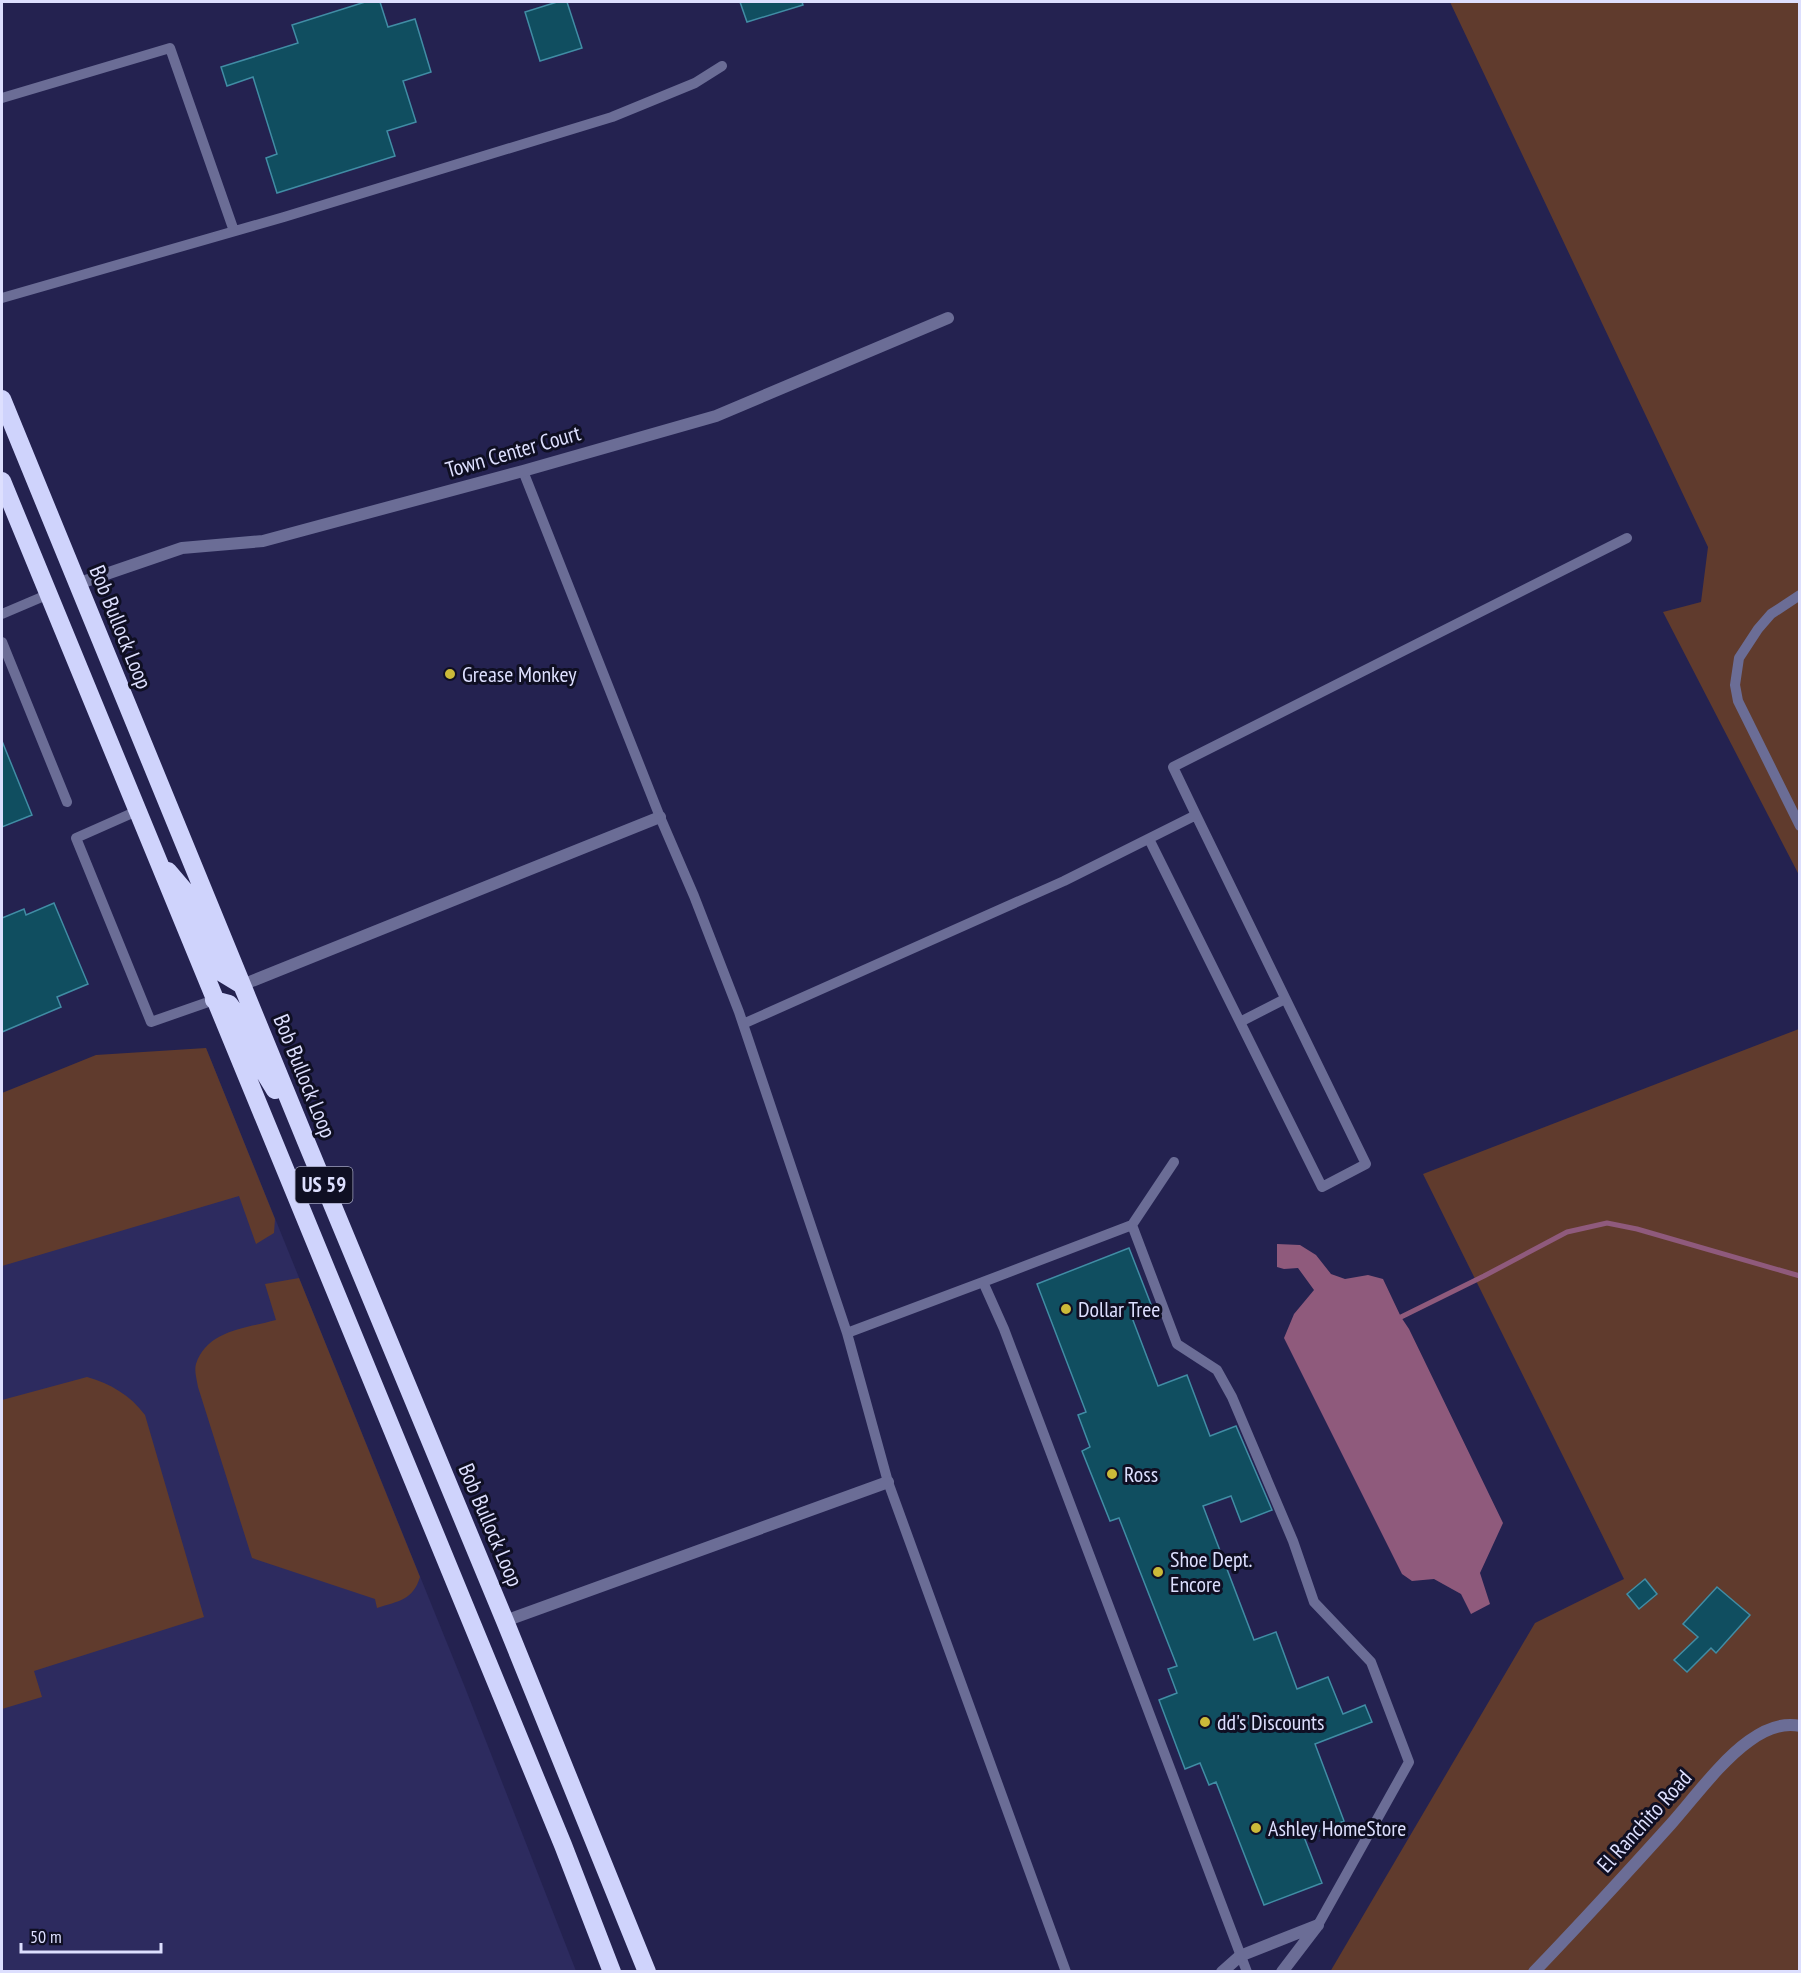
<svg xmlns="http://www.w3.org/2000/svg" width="1801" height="1973" viewBox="0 0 1801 1973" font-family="'PT Sans Narrow',sans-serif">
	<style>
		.built { fill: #2d2b5f }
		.green { fill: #603b2d }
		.water { fill: #8f5a7c }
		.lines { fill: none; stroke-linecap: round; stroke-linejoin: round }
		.stream { stroke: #8f5a7c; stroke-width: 5 }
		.building { fill: #104e60; stroke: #418da5; stroke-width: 1.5 }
		.lane { stroke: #6b6d96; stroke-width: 10 }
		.street { stroke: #6b6d96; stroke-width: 12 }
		.highway { stroke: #cfd3fc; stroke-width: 18 }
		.poi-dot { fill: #cbba39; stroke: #0f0f23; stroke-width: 2 }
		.labels { text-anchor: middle; stroke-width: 6; stroke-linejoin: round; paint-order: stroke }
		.shield { fill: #0f0f23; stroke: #9fa1bc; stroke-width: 1.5 }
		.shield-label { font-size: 21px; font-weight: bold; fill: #dddffe }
		.street-label { font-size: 22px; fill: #dddffe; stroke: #0f0f23 }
		.poi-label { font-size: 22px; fill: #dddffe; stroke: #0f0f23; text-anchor: start }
	</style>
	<rect width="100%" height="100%" fill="#242250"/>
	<!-- built -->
	<path class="built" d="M 206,1048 L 464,1685 L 576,1971 L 2,1971 L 2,1118 Z"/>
	<!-- green -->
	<path class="green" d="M 1450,2 L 1799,2 L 1799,875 L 1663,612 L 1701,602 L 1708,547 Z
		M 1799,1029 L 1799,1971 L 1330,1972 L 1535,1623 L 1624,1579 L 1423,1174 Z
		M 206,1048 L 275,1219 L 274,1233 L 256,1244 L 239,1196 L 2,1266 L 2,1093 L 96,1055 Z
		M 299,1278 L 420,1577 C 413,1600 399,1601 377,1608 L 375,1599 L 252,1558 L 198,1387 C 197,1381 194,1370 196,1364 C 207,1330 247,1328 276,1320 L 265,1284 Z
		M 87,1377 C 111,1384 130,1395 145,1415 L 204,1617 L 34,1671 L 42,1697 L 2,1709 L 2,1400 Z"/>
	<!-- water -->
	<path class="water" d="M 1277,1244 L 1300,1245 L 1316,1255 L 1331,1274 L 1345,1279 L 1368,1275 L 1383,1279 L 1401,1317 L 1409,1329 L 1503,1523 L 1480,1573 L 1490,1604 L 1471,1614 L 1461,1594 L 1434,1579 L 1412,1581 L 1402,1574 L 1284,1338 L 1294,1314 L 1314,1290 L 1298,1268 L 1284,1269 L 1277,1267 Z"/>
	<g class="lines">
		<!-- stream -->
		<path class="stream" d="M 1401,1317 L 1484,1276 L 1567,1232 L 1607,1223 L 1637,1229 L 1800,1276"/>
	</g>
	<!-- building -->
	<path class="building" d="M 365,2 L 380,2 L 388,27 L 415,19 L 431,72 L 403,81 L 416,122 L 387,131 L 395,156 L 277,193 L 266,158 L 277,154 L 253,77 L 227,86 L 221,67 L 298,43 L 292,25 Z
		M 557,2 L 567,2 L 582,48 L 540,61 L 525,12 Z
		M 740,2 L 802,2 L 803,5 L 747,22 Z
		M 2,741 L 32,815 L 2,827 Z
		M 54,903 L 88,984 L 57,997 L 61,1007 L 2,1032 L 2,918 L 24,909 L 26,915 Z
		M 1129,1248 L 1152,1307 L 1131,1315 L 1158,1386 L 1187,1375 L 1210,1436 L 1236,1426 L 1272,1510 L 1241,1522 L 1231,1496 L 1203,1506 L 1254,1640 L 1276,1632 L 1297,1689 L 1328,1677 L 1343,1714 L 1365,1705 L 1372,1722 L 1315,1744 L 1344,1821 L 1304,1837 L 1322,1883 L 1264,1905 L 1216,1782 L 1209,1785 L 1200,1763 L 1185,1769 L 1159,1700 L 1177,1693 L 1168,1669 L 1177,1666 L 1119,1518 L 1110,1521 L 1082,1451 L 1090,1447 L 1078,1415 L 1086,1412 L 1037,1284 Z
		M 1645,1579 L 1657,1594 L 1639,1609 L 1627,1594 Z
		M 1717,1587 L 1750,1615 L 1716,1653 L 1711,1648 L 1687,1672 L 1674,1660 L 1698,1637 L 1683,1624 Z"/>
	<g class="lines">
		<!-- lane -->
		<path class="lane" d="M 2,98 L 170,48 L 234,231
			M 2,298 L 284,217 L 612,117 L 695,83 L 722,66
			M 523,471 L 660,817 L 694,896 L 739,1012 L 847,1333
			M 1800,595 L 1771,614 L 1758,629 L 1739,658 L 1735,685 L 1738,701 L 1800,826
			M 2,614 L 49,594
			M 2,642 L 67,802
			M 137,811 L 76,838 L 151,1022 L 214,1000
			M 1149,839 L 1322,1187 L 1366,1164 L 1196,815
			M 1240,1022 L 1285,999
			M 743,1024 L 1064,881 L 1196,815 L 1173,767 L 1627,538
			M 1174,1162 L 1132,1225 L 1177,1344 L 1217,1370 L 1232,1397 L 1293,1541 L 1314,1602 L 1371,1662 L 1409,1762 L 1318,1925
			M 983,1282 L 1132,1225
			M 1066,1972 L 888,1482 L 847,1333 L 983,1282 L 1004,1329 L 1247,1972"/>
		<!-- street -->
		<path class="street" d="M 77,584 L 182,548 L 263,541 L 523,471 L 716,416 L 948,318
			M 242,985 L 660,817
			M 505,1621 L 888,1482
			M 1222,1972 L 1240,1956 L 1318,1925
			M 1282,1972 L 1317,1926
			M 1534,1972 C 1581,1923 1626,1874 1671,1824 C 1694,1798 1721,1761 1749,1741 C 1764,1730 1781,1722 1800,1726"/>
		<!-- highway -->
		<path class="highway" d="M 2,399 L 308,1146 L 505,1621 L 647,1972
			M 2,481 L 563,1845 L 612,1972
			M 168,871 L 185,891 L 219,971 L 242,985
			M 214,1000 L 229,1004 L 235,1012 L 255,1057 L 275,1090"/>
	</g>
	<!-- markers -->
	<g class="poi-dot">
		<circle cx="450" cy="674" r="6"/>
		<circle cx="1066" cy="1309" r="6"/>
		<circle cx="1112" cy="1474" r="6"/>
		<circle cx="1158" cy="1572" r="6"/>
		<circle cx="1205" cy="1722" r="6"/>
		<circle cx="1256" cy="1828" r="6"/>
	</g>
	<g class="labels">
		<!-- shield labels -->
		<rect class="shield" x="295.5" y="1167" width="57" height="36" rx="4.5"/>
		<g class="shield-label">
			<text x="324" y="1192">US 59</text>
		</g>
		<!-- street labels -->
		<g class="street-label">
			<text transform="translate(513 451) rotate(-16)" y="8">Town Center Court</text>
			<text transform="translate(121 627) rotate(68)" y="8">Bob Bullock Loop</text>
			<text transform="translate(305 1076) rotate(68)" y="8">Bob Bullock Loop</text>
			<text transform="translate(491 1525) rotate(67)" y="8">Bob Bullock Loop</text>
			<text transform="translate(1644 1821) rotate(-48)" y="8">El Ranchito Road</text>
		</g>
		<!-- poi labels -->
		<g class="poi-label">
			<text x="462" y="682">Grease Monkey</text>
			<text x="1078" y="1317">Dollar Tree</text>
			<text x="1124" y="1482">Ross</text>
			<text x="1170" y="1567">Shoe Dept.<tspan x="1170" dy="25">Encore</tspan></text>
			<text x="1217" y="1730">dd's Discounts</text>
			<text x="1268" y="1836">Ashley HomeStore</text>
		</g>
	</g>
	<!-- border -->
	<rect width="1801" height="1973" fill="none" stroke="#dddffe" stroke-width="6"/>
	<!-- scale -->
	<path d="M21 1943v9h140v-9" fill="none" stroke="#dddffe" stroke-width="3"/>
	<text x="30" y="1943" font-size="18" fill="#dddffe" stroke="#0f0f23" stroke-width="4.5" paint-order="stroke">50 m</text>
</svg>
